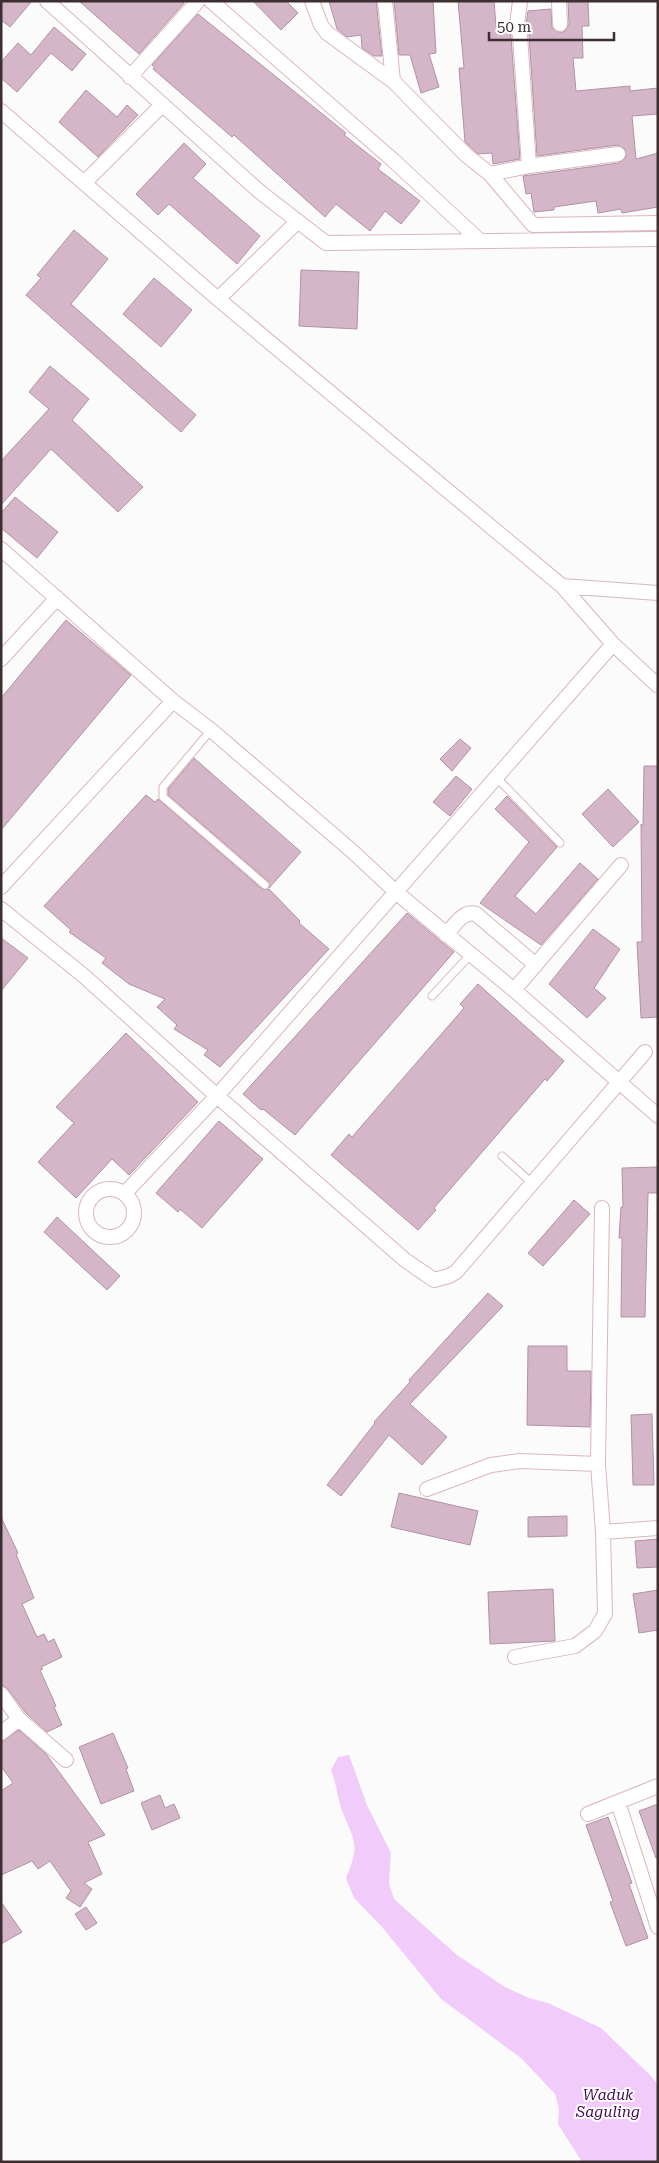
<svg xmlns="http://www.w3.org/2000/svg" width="659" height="2163" viewBox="0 0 659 2163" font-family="'Roboto Serif',serif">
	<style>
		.water { fill: #f1ccfb }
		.building { fill: #d5b6c9; stroke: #b092a4 }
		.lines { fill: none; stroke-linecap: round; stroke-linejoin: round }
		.service-casing { stroke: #dab6be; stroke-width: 9 }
		.minor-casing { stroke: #dab6be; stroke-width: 16 }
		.service { stroke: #fff; stroke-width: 7 }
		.minor { stroke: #fff; stroke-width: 14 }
		.labels { text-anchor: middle; stroke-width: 4; stroke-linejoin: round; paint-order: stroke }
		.water-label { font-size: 15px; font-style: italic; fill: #42094f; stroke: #fff }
	</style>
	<rect width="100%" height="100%" fill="#fbfbfb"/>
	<!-- water -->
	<path class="water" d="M 349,1755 L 367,1805 L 391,1853 L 389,1883 L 394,1899 L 457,1955 L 505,1987 L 529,1998 L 548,2003 L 601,2028 L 651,2076 L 658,2085 L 658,2162 L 582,2162 L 558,2124 L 559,2109 L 555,2094 L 521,2058 L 441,1999 L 382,1927 L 354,1898 L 346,1878 C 361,1842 354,1842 341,1808 C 337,1795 336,1782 331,1770 L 338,1757 Z"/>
	<!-- building -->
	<path class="building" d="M 1,1 L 32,1 L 10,27 L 1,20 Z
		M 79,1 L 182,1 L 184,3 L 139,54 Z
		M 253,1 L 286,1 L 298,13 L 281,30 Z
		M 329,1 L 376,1 L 382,56 L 374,56 L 362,48 L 361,35 L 347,37 L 337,29 Z
		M 394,1 L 433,1 L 436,53 L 429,54 L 439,87 L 421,93 L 410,55 L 399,55 Z
		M 458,1 L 494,1 L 496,26 L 508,25 L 511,37 L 520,159 L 493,164 L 492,153 L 478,154 L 465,142 L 459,68 L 464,68 Z
		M 568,1 L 588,1 L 589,26 L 582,26 L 583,58 L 573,58 L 576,91 L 630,86 L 630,91 L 658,88 L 658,114 L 632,116 L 636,159 L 658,153 L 658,207 L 622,213 L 621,209 L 598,213 L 596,201 L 554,207 L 554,210 L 534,212 L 531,193 L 526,194 L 523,176 L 619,163 L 626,157 L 625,149 L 617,145 L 537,156 L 529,35 L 526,24 L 528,11 L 551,9 L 552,28 L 561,33 L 565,31 L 569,24 Z
		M 198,14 L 346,133 L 344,135 L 381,164 L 378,169 L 420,201 L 401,224 L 385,211 L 370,231 L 336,204 L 325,217 L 234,135 L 232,137 L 153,69 L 155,67 L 152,65 Z
		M 54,27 L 86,54 L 72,71 L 51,53 L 17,92 L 1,78 L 1,62 L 18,43 L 31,55 Z
		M 86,90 L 117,117 L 127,105 L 138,115 L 98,157 L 59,122 Z
		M 184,143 L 206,164 L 193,178 L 260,236 L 237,264 L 169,204 L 158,215 L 136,194 Z
		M 74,230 L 108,259 L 71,304 L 196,415 L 181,432 L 26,295 L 41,278 L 37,275 Z
		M 301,270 L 359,272 L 357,329 L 299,326 Z
		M 154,278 L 192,310 L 161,347 L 123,314 Z
		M 50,366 L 89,399 L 72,420 L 143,487 L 118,512 L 51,449 L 1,505 L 1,461 L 49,409 L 29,392 Z
		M 15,497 L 58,532 L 37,558 L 1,528 L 1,513 Z
		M 66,620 L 131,675 L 1,830 L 1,698 Z
		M 460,739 L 471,748 L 452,771 L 440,759 Z
		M 194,758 L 301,852 L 269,888 L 268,881 L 168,795 L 168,789 Z
		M 644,766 L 658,766 L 658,1017 L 641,1018 L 637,942 L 642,942 L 641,824 L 643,826 Z
		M 456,776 L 472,789 L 450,816 L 433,802 Z
		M 608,789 L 639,822 L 613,847 L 582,814 Z
		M 146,795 L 155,802 L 158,799 L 262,889 L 269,889 L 300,921 L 299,923 L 329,949 L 220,1067 L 204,1055 L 208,1050 L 174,1029 L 177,1025 L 157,1007 L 165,999 L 129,984 L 102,963 L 106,958 L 69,932 L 71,930 L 44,906 Z
		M 507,796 L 557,847 L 515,896 L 536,914 L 580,863 L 598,879 L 541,945 L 480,903 L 529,842 L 495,809 Z
		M 407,913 L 454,952 L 295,1135 L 263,1109 L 261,1110 L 243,1094 Z
		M 593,929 L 620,949 L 594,988 L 606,998 L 587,1018 L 549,984 Z
		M 1,938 L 28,958 L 1,991 Z
		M 478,984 L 564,1061 L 547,1081 L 545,1079 L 434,1208 L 436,1210 L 418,1230 L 331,1155 L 349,1134 L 352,1137 L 464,1008 L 460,1004 Z
		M 126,1033 L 198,1102 L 129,1175 L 112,1159 L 76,1198 L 38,1162 L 74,1123 L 56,1107 Z
		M 219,1121 L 263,1159 L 202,1228 L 180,1209 L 178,1212 L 156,1193 Z
		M 658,1167 L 658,1193 L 648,1193 L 645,1317 L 621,1317 L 622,1238 L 619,1238 L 621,1207 L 623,1207 L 622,1168 Z
		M 574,1200 L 590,1214 L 543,1266 L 528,1253 Z
		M 57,1217 L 120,1276 L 107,1290 L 44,1232 Z
		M 488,1293 L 503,1306 L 410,1404 L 447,1437 L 422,1465 L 389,1435 L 341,1496 L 327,1485 L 375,1423 L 374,1422 L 410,1382 L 409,1380 Z
		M 528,1346 L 567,1346 L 567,1371 L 591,1371 L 590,1427 L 527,1425 Z
		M 652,1414 L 654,1485 L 633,1485 L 631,1415 Z
		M 399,1493 L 478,1511 L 470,1545 L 391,1527 Z
		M 567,1516 L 567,1536 L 528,1537 L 528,1517 Z
		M 1,1517 L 18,1553 L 16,1554 L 34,1598 L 22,1604 L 37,1637 L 44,1634 L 48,1642 L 54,1639 L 62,1657 L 41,1667 L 43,1669 L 40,1670 L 56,1706 L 54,1707 L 62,1725 L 47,1732 L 26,1713 L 8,1689 L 1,1685 Z
		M 658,1539 L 658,1567 L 637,1568 L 635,1541 Z
		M 553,1589 L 555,1641 L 490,1644 L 488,1592 Z
		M 658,1590 L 658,1630 L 639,1633 L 633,1594 Z
		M 19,1730 L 46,1754 L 105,1835 L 88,1842 L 102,1874 L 84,1883 L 92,1889 L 80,1907 L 66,1898 L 71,1891 L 50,1861 L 38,1869 L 32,1861 L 1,1875 L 1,1791 L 13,1783 L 1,1766 L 1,1742 Z
		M 113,1733 L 128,1768 L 126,1769 L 134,1791 L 101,1804 L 79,1747 Z
		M 160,1795 L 165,1808 L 174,1804 L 180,1818 L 152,1830 L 141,1803 Z
		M 658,1804 L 658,1858 L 656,1858 L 639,1811 Z
		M 608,1817 L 632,1883 L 629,1884 L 648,1938 L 626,1946 L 610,1902 L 613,1901 L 586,1825 Z
		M 1,1902 L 22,1932 L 1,1944 Z
		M 86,1907 L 97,1923 L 86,1930 L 75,1914 Z"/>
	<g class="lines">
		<!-- service casing -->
		<g class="service-casing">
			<path id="service" d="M 211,730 L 163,787 L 163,797 L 265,885
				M 496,777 L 560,843
				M 432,996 L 471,954
				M 502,1156 L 533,1184"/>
		</g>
		<!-- minor casing -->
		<g class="minor-casing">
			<path id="minor" d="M 47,1 L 260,192 L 326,243 L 658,239
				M 211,1 L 394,161 L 480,241
				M 312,1 L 321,25 L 327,33 L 393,81 L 466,155 L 490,174 L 533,225 L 658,223
				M 385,1 L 393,81
				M 520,1 L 517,25 L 520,36 L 529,166
				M 559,1 L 560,24
				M 130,77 L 198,1
				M 1,111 L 218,299 L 562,586 L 613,644 L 658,686
				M 490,174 L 529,166 L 618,154
				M 84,183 L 162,105
				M 218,299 L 297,222
				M 1,549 L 173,701 L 211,730 L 352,851 L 397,893 L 514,990 L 658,1116
				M 562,586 L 658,593
				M 1,659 L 57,598
				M 1,887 L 173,701
				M 1,909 L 84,976 L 217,1096 L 405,1260 L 434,1280 L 449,1276 L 456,1272 L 645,1052
				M 446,935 C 454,926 463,910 476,914 L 536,965
				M 514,990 L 621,865
				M86 1213a24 24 0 1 1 48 0a24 24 0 1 1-48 0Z
				M 125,1193 L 217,1096 L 613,644
				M 602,1208 L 598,1464 L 603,1532 L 658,1528
				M 427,1489 L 491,1465 L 520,1461 L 598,1464
				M 515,1657 L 575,1646 L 595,1631 L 605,1614 L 603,1532
				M 1,1694 L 19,1719 L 66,1760
				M 1,1733 L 19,1719
				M 618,1802 L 658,1927
				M 588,1814 L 658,1786"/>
		</g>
		<!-- service -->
		<use href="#service" class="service"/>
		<!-- minor -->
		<use href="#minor" class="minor"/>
	</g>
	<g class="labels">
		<!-- water labels -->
		<g class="water-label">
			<text x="608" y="2100">Waduk<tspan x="608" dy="17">Saguling</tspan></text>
		</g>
	</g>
	<!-- border -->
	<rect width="659" height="2163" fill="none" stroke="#3c2e31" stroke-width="5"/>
	<!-- scale -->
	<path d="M489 32v8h125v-8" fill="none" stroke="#3c2e31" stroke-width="2.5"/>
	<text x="497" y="32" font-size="15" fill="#3c2e31" stroke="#ffffff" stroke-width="4" paint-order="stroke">50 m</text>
</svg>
